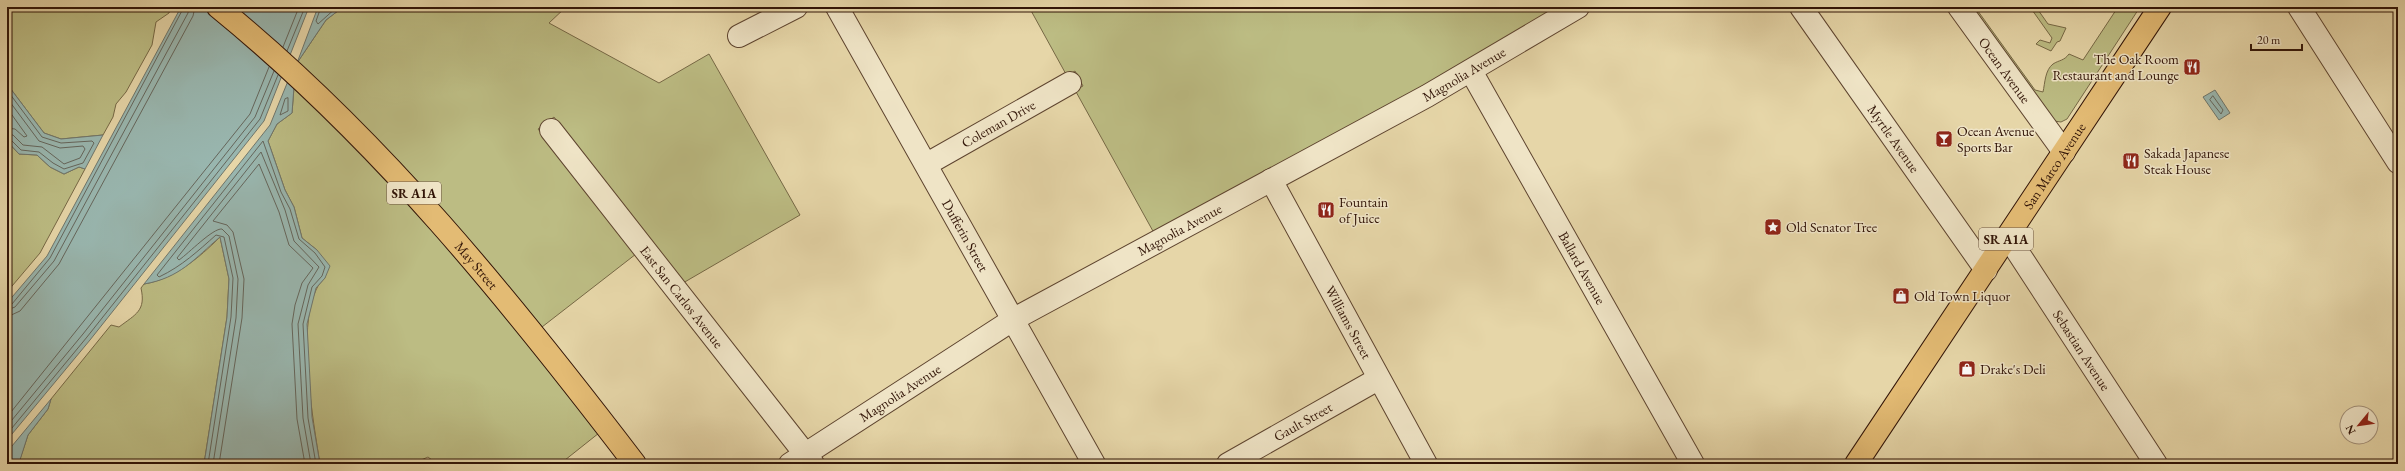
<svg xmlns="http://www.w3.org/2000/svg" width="2405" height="471" viewBox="0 0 2405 471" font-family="'EB Garamond',serif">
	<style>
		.green { fill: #bcbc83; stroke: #766845 }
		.water { fill: #99b7b0; stroke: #6f766c }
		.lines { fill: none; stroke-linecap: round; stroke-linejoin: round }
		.shore { stroke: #65665c; stroke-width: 1 }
		.minor-casing { stroke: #5e442f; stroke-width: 24 }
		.major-casing { stroke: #311407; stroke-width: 24 }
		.minor { stroke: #efe4c6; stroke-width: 22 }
		.major { stroke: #e3bb74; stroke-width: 22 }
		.labels { text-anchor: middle; stroke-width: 3; stroke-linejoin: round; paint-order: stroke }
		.shield { fill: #efe4c6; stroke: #6a5240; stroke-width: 1 }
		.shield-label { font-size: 13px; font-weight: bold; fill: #311407 }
		.poi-label { font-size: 14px; fill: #311407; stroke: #efe4c6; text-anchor: start }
		.street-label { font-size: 14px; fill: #311407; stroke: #efe4c6 }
	</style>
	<rect width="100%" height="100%" fill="#e6d6a8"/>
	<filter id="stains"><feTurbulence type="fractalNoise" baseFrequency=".005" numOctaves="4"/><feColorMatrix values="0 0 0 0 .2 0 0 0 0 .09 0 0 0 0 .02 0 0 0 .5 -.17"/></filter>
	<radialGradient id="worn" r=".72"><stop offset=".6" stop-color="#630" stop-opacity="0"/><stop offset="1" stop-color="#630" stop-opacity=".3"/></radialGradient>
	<!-- green -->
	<path class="green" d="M 7,7 L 171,7 L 169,13 L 156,22 L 152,45 L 126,92 L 116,104 L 113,117 L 103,135 L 61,139 L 44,133 L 7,84 Z
		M 343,7 L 566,7 L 549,23 L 659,83 L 709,54 L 800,215 L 683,283 L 554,117 L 538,129 L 636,254 L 542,327 L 432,198 L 387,150 L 297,63 L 326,20 Z
		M 1029,7 L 1561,7 L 1467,64 L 1154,233 L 1075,90 L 1083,86 L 1075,71 L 1067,76 Z
		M 1968,7 L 1975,7 L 2035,90 L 2043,92 C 2045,83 2045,70 2053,64 C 2059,60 2064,61 2069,54 L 2083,60 L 2118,7 L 2140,7 L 2067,119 L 2061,122 L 2054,121 Z
		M 2030,7 L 2036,7 L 2048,24 L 2066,28 L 2060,41 L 2057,42 L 2051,51 L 2036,44 L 2040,40 L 2050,43 L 2052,38 Z
		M 294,87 L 372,162 L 482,284 L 599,433 L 560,464 L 437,464 L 428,457 L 412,464 L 320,464 C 313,420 297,329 316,290 C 318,285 322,281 325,278 L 317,250 L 302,238 L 294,207 L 285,190 L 268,141 L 277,124 L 292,113 Z
		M 7,141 L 19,154 L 37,155 L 50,167 L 64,174 L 79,167 L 85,169 L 40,253 L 7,292 Z
		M 220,237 L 229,279 L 227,317 L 204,464 L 12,464 L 20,459 L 28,435 L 48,409 L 51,399 L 111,325 L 119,327 C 136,314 146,311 141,288 L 144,284 C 174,279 199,258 220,237 Z"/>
	<!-- water -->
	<path class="water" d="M 181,7 L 309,7 L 264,121 L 90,340 L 7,440 L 7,303 L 47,256 Z
		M 318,7 L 343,7 L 326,20 L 297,63 Z
		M 288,81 L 294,87 L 292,113 L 277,124 L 268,141 L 285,190 L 294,207 L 302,238 L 317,250 L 330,266 L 325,278 L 316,288 L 307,324 L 312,417 L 320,464 L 204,464 L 227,317 L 229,279 L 220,237 C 194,259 180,278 144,284 L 270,125 Z
		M 7,84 L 44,133 L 61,139 L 103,135 L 85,169 L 79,167 L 64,174 L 50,167 L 37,155 L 19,154 L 7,141 Z
		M 2215,90 L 2230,113 L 2219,120 L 2203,97 Z
		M 51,399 L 48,409 L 28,435 L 20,460 L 7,464 L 7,452 Z"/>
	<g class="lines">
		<!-- shore -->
		<path class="shore" d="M 321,7 L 316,21 L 318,24 L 337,7
			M 283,47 L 299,7
			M 287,51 L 305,7
			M 7,90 L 42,137 L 61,143 L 92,141 L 94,143 L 83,163 L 64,169 L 53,163 L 39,152 L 21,150 L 11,140 L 7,139
			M 2213,96 L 2223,110 L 2221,114 L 2210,100 Z
			M 7,98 L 39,141 L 60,148 L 83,146 L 85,149 L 80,158 L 64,164 L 42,147 L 23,145 L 13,135 L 7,134
			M 288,98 L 288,111 L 280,115 L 285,99 Z
			M 7,108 L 27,136 L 24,137 L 15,129 L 7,128
			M 7,305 L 12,304 L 50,258 L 184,7
			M 7,310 L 15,307 L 54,261 L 188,13 L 189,7
			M 7,317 L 20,311 L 59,264 L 193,16 L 195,7
			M 7,417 L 250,114 L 269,67
			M 7,426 L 83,334 L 255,117 L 274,71
			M 7,434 L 87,337 L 260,119 L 278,75
			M 208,464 L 231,317 L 233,278 L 224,237 L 216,235 C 198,251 182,266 159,277 L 157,275 L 263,141 L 281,192 L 290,209 L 299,239 L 315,253 L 325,267 L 322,276 L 312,287 L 303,324 L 308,418 L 316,464
			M 213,464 L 236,318 L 238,279 L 229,236 L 222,229 C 213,228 189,253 179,260 L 177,258 L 261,152 L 285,210 L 294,241 L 319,267 L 308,285 L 298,324 L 303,418 L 311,464
			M 219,464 L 242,318 L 244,279 L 233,232 L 227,225 L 213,221 L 259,164 L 279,212 L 289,245 L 313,268 L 302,283 L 295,305 L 292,324 L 297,419 L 305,464"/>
		<!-- minor casing -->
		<g class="minor-casing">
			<g id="minor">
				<path id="s1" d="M 837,7 L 1094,464"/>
				<path id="s2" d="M 1801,7 L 1986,270"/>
				<path id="s3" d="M 1959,7 L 2064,152"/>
				<path d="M 2299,7 L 2398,162"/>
				<path d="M 739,36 L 796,7"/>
				<path id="s4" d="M 1471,71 L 1693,464"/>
				<path id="s5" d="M 551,130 L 813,464"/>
				<path id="s6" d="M 927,164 L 1070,83"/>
				<path id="s7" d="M 1271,180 L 1426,464"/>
				<path id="s8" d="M 2008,237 L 2156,464"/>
				<path id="s9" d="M 790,464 L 1014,319 L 1427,96 L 1578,7"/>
				<path id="s10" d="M 1228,464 L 1378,379"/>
			</g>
		</g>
		<!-- major casing -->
		<g class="major-casing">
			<g id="major">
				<path id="s11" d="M 218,7 C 380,139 509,299 635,464"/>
				<path id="s12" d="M 1856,464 L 2160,7"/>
			</g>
		</g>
		<!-- minor -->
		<use href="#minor" class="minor"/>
		<!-- major -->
		<use href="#major" class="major"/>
	</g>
	<!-- icons -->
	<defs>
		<g id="restaurant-square" transform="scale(0.9)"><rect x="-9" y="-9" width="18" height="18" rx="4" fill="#8f2418" stroke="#efe4c6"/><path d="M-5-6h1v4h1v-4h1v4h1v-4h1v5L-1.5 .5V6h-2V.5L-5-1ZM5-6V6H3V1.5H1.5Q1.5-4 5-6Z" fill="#fff"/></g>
		<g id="bar-square" transform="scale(0.9)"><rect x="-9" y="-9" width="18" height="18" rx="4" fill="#8f2418" stroke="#efe4c6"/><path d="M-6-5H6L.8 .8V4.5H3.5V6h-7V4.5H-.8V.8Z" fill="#fff"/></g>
		<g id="sight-square" transform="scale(0.9)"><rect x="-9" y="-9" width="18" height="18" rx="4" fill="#8f2418" stroke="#efe4c6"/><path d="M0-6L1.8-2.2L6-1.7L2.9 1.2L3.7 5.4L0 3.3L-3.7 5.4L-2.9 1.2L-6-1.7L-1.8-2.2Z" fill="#fff"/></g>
		<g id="shop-square" transform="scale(0.9)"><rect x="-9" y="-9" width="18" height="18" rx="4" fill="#8f2418" stroke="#efe4c6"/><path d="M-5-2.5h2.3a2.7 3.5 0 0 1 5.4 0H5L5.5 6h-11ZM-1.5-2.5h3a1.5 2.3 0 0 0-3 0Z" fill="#fff"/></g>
	</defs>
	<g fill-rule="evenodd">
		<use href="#restaurant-square" x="2192" y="67"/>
		<use href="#bar-square" x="1944" y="139"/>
		<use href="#restaurant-square" x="2131" y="161"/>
		<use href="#restaurant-square" x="1326" y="210"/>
		<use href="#sight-square" x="1773" y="227"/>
		<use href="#shop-square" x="1901" y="296"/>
		<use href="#shop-square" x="1967" y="369"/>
	</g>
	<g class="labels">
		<!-- shield labels -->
		<g class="shield">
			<rect x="387" y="182" width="54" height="22" rx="3"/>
			<rect x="1979" y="228" width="54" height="22" rx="3"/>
		</g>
		<g class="shield-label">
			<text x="414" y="198">SR A1A</text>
			<text x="2006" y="244">SR A1A</text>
		</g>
		<!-- poi labels -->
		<g class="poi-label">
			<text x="2179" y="64" text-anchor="end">The Oak Room<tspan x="2179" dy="16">Restaurant and Lounge</tspan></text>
			<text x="1957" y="136">Ocean Avenue<tspan x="1957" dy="16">Sports Bar</tspan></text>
			<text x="2144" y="158">Sakada Japanese<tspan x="2144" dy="16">Steak House</tspan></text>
			<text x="1339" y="207">Fountain<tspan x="1339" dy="16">of Juice</tspan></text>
			<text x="1786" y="232">Old Senator Tree</text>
			<text x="1914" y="301">Old Town Liquor</text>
			<text x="1980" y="374">Drake's Deli</text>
		</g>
		<!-- street labels -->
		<g class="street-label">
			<text dy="5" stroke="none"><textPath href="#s3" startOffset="78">Ocean Avenue</textPath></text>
			<text dy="5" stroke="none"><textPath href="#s9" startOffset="779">Magnolia Avenue</textPath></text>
			<text dy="5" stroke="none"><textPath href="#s6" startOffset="82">Coleman Drive</textPath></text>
			<text dy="5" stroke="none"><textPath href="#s2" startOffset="161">Myrtle Avenue</textPath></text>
			<text dy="5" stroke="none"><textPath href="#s12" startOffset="358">San Marco Avenue</textPath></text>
			<text dy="5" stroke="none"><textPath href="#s9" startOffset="455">Magnolia Avenue</textPath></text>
			<text dy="5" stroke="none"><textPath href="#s1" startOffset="262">Dufferin Street</textPath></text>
			<text dy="5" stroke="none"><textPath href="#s11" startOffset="366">May Street</textPath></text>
			<text dy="5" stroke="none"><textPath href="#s4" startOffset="226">Ballard Avenue</textPath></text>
			<text dy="5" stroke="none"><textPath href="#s5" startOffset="212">East San Carlos Avenue</textPath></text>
			<text dy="5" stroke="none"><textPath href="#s7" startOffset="162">Williams Street</textPath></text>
			<text dy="5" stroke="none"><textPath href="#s8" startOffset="135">Sebastian Avenue</textPath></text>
			<text dy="5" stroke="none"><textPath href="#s9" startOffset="131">Magnolia Avenue</textPath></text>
			<text dy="5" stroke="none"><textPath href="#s10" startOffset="86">Gault Street</textPath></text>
		</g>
	</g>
	<!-- margin -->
	<rect width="2405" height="471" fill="none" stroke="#e6d6a8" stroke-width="24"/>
	<rect x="8" y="8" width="2389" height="455" fill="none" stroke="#311407" stroke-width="2"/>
	<rect x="12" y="12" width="2381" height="447" fill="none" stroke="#311407"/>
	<!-- north arrow -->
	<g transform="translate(2359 425) rotate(241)"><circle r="19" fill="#efe4c6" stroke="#a3917a"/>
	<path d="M0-3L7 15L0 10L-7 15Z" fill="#8f2418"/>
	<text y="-6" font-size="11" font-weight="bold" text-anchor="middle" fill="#311407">N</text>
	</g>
	<!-- scale -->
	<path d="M2251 44v6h51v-6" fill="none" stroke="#311407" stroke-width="2"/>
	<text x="2257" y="44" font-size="12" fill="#311407" stroke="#efe4c6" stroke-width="3" paint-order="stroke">20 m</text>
	<rect width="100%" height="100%" filter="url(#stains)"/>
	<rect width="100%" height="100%" fill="url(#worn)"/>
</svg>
